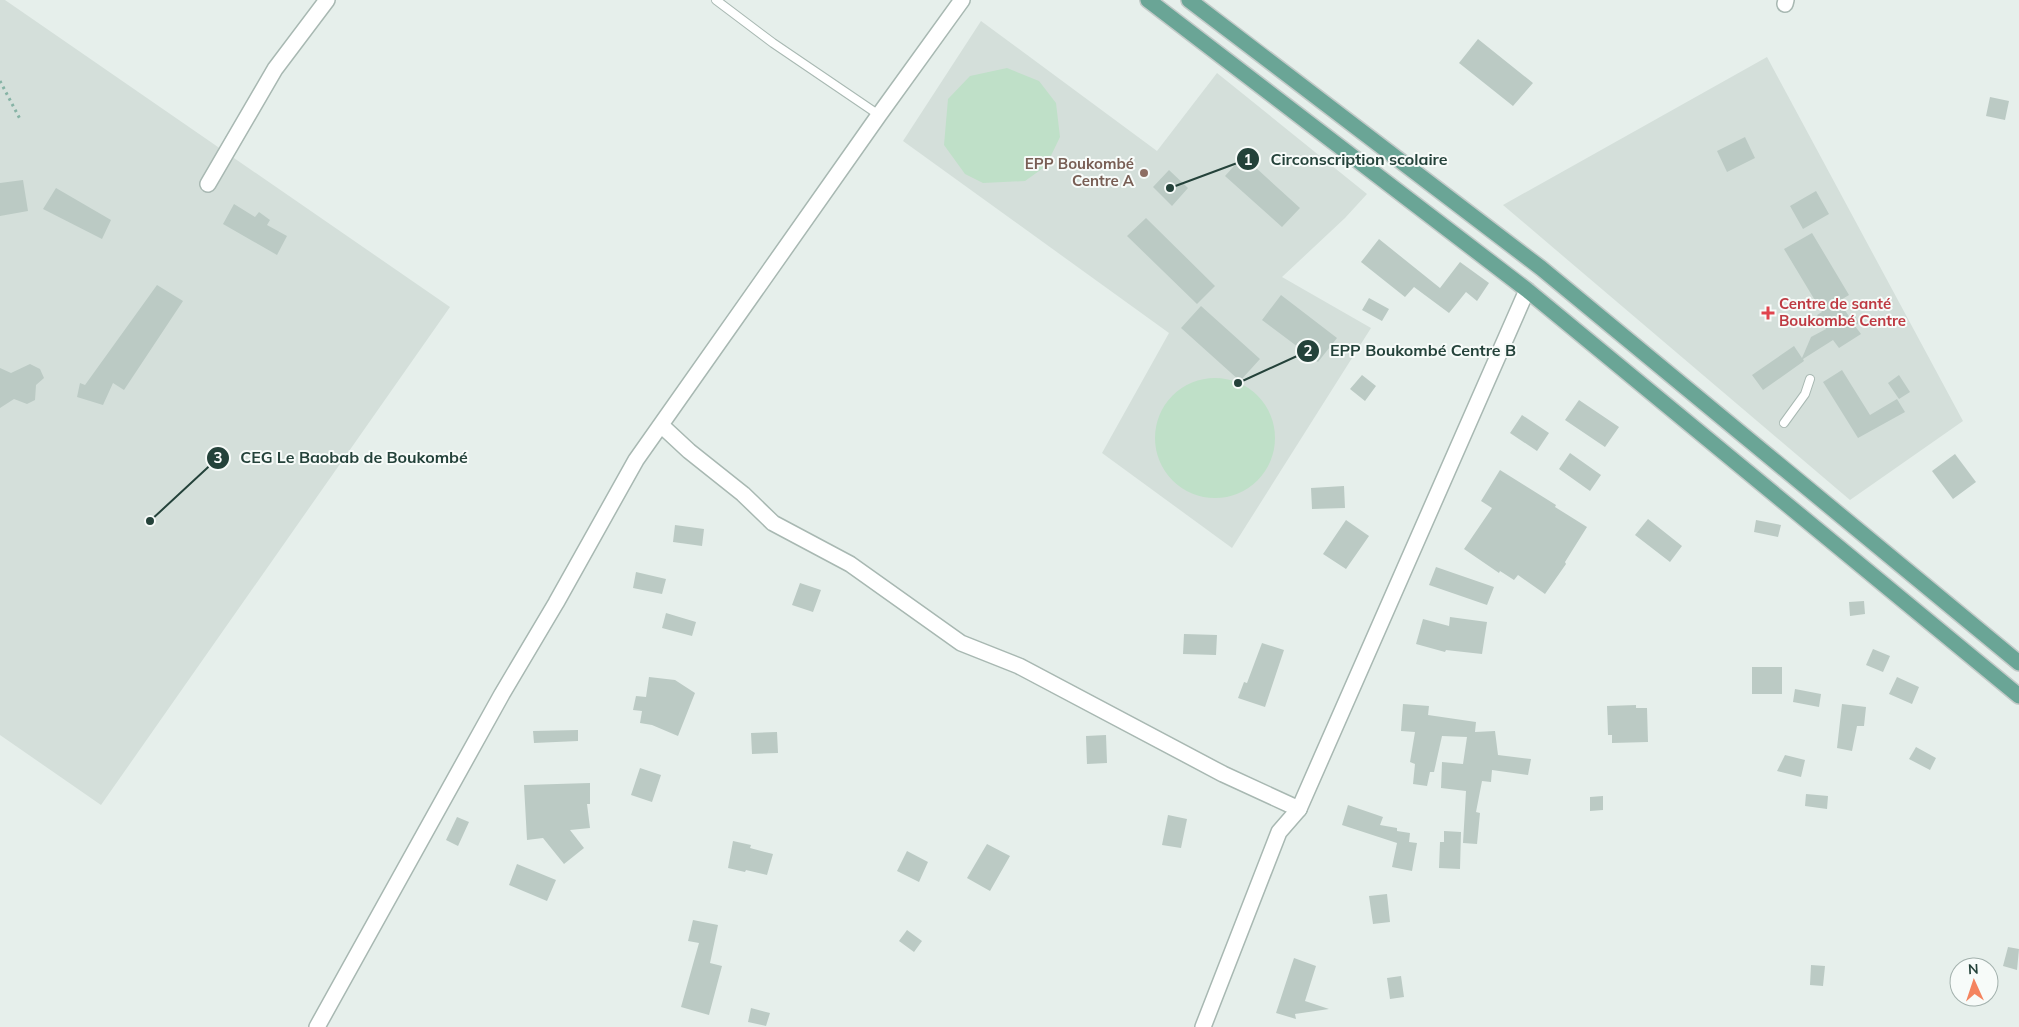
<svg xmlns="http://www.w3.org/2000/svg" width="2019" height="1027" viewBox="0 0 2019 1027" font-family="Mulish,sans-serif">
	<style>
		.built { fill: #d4dfda }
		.green { fill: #bfe0c8 }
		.building { fill: #bbcac4 }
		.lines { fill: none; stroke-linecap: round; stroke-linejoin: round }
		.service-casing { stroke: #a8b8b2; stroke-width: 10 }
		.minor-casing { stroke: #a8b8b2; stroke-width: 18 }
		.tertiary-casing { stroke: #a8b8b2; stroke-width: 18 }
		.primary-casing { stroke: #c2cac8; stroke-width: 18 }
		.path { stroke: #86b3a5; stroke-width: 3; stroke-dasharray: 2.5 4; stroke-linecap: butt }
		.service { stroke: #fff; stroke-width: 8 }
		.minor { stroke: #fff; stroke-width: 15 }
		.tertiary { stroke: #fff; stroke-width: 15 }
		.primary { stroke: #6aa596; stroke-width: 15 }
		.education-dot { fill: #8d6e63; stroke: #f7fbf9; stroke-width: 2 }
		.health-dot { fill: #e0444e; stroke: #f7fbf9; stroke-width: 2 }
		.labels { text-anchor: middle; stroke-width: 4; stroke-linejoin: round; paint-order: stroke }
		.education-label { font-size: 15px; font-weight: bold; fill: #785e54; stroke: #f7fbf9; text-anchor: end }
		.health-label { font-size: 15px; font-weight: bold; fill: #be3a42; stroke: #f7fbf9; text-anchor: start }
		.leader { fill: none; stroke: #24423a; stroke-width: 2 }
		.callout-dot { fill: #24423a; stroke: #f7fbf9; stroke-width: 2 }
		.mark-label { font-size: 15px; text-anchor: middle; font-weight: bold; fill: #fff }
		.callout-label { font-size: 16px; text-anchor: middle; font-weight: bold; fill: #24423a; stroke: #f7fbf9; stroke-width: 4; stroke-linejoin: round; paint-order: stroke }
	</style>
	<rect width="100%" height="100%" fill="#e6efeb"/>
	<!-- built -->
	<path class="built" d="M 0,0 L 5,0 L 450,307 L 101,805 L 0,735 Z
		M 981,21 L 1157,151 L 1217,73 L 1367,194 L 1345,218 L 1282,277 L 1371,328 L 1232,548 L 1102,453 L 1169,333 L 903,141 Z
		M 1767,57 L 1963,421 L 1850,500 L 1503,205 Z"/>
	<!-- green -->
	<path class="green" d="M 1007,68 L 1039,81 L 1056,103 L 1060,137 L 1046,166 L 1025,181 L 983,183 L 965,174 L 944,145 L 948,99 L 970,76 Z
		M1155 438a60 60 0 1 1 120 0a60 60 0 1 1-120 0Z"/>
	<!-- building -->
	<path class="building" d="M 1478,39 L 1533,83 L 1513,106 L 1459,63 Z
		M 1990,97 L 2009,101 L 2005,120 L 1986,116 Z
		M 1745,137 L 1755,158 L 1727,172 L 1717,151 Z
		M 1243,156 L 1300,208 L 1282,227 L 1225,176 Z
		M 1169,170 L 1188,188 L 1172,206 L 1153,187 Z
		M 23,180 L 28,211 L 0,216 L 0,183 Z
		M 56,188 L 111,220 L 102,239 L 43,209 Z
		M 1816,191 L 1829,214 L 1803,229 L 1790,206 Z
		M 234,204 L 255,217 L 259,212 L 270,220 L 267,225 L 287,236 L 277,255 L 223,224 Z
		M 1146,218 L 1215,286 L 1197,304 L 1127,236 Z
		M 1812,233 L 1849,295 L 1839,301 L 1850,318 L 1855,316 L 1859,323 L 1855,326 L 1861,334 L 1839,348 L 1833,340 L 1803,359 L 1804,361 L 1763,390 L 1752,375 L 1794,346 L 1802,358 L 1811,337 L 1826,329 L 1817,315 L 1822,312 L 1784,249 Z
		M 1379,239 L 1440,288 L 1460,262 L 1489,283 L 1477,301 L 1466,292 L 1449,313 L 1414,287 L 1405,297 L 1361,262 Z
		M 157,285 L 183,301 L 124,390 L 113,383 L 103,405 L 77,397 L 80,383 L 85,385 Z
		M 1281,295 L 1337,338 L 1318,362 L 1262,320 Z
		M 1369,298 L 1389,309 L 1382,321 L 1362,310 Z
		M 1201,306 L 1260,359 L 1240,381 L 1181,328 Z
		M 30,364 L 40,369 L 44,378 L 36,385 L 35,400 L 27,404 L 14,399 L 0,408 L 0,368 L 11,373 Z
		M 1842,370 L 1870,415 L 1897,399 L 1905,412 L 1858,438 L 1823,382 Z
		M 1362,375 L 1376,386 L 1365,401 L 1350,389 Z
		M 1899,375 L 1910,392 L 1899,399 L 1888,383 Z
		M 1579,400 L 1619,427 L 1605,447 L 1565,420 Z
		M 1522,415 L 1549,433 L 1537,451 L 1510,433 Z
		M 1570,453 L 1601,475 L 1590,491 L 1559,469 Z
		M 1955,454 L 1976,482 L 1953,499 L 1932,471 Z
		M 1500,470 L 1556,505 L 1555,507 L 1587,527 L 1565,562 L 1566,564 L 1545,594 L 1518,575 L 1514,580 L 1500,571 L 1499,573 L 1464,549 L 1492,508 L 1481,501 Z
		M 1344,486 L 1345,508 L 1312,509 L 1311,488 Z
		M 1648,519 L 1682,546 L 1670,562 L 1635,535 Z
		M 1346,520 L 1369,536 L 1346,569 L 1323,554 Z
		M 1756,520 L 1781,525 L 1778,537 L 1754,532 Z
		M 675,525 L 704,529 L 702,546 L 673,542 Z
		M 1436,567 L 1494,587 L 1487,605 L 1429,585 Z
		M 636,572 L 666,579 L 662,594 L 633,588 Z
		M 800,583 L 821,590 L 813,612 L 792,605 Z
		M 1864,601 L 1865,614 L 1850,616 L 1849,602 Z
		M 666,613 L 696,622 L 692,636 L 662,628 Z
		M 1450,617 L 1487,622 L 1482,654 L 1446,650 L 1445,652 L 1416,644 L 1423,619 L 1449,626 Z
		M 1184,634 L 1217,635 L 1216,655 L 1183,654 Z
		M 1262,643 L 1284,650 L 1265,707 L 1238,698 L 1244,682 L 1247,683 Z
		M 1873,649 L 1890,656 L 1883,672 L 1866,665 Z
		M 1752,667 L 1782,667 L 1782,694 L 1752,694 Z
		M 649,677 L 675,680 L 695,693 L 678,736 L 652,725 L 640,723 L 642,711 L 633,710 L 636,696 L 646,697 Z
		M 1897,677 L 1919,687 L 1912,704 L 1889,694 Z
		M 1795,689 L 1821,694 L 1819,707 L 1793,702 Z
		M 1403,704 L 1429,706 L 1428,715 L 1476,722 L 1475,732 L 1495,731 L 1498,755 L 1531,759 L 1528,775 L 1492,770 L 1491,782 L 1482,781 L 1476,812 L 1480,813 L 1477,844 L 1463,843 L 1466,791 L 1441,788 L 1442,762 L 1463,764 L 1467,737 L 1442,736 L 1434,772 L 1430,772 L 1427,786 L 1413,784 L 1415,764 L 1410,762 L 1415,732 L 1401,731 Z
		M 1842,704 L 1866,707 L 1864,726 L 1857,726 L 1852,751 L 1837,748 Z
		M 1636,705 L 1636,708 L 1647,708 L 1648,742 L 1612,743 L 1612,735 L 1608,735 L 1607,706 Z
		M 578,730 L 578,741 L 534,743 L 533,731 Z
		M 777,732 L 778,753 L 752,754 L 751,733 Z
		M 1106,735 L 1107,763 L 1087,764 L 1086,736 Z
		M 1916,747 L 1936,758 L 1930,770 L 1909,759 Z
		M 1785,755 L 1805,760 L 1801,777 L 1777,771 Z
		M 640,768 L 661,775 L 652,802 L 631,795 Z
		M 590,783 L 590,804 L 587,804 L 590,828 L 570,830 L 584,848 L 564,864 L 543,838 L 527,840 L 524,785 Z
		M 1806,794 L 1828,796 L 1827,809 L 1805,806 Z
		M 1603,796 L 1603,810 L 1590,811 L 1590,797 Z
		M 1348,805 L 1383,817 L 1380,825 L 1397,828 L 1397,831 L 1410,833 L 1409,842 L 1417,843 L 1412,871 L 1392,867 L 1397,843 L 1342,825 Z
		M 1168,815 L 1187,819 L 1181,848 L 1162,845 Z
		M 457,817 L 469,822 L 458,846 L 446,840 Z
		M 1444,831 L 1461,832 L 1460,869 L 1439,868 L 1440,842 L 1444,842 Z
		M 733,841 L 751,845 L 750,848 L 773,854 L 767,875 L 746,870 L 745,872 L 728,868 Z
		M 987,844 L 1010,856 L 990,891 L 967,878 Z
		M 907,851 L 928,862 L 919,882 L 897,871 Z
		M 517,864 L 556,880 L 547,901 L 509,885 Z
		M 1387,894 L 1390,922 L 1373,924 L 1369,896 Z
		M 693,920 L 718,925 L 710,963 L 722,966 L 709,1015 L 681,1007 L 699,943 L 688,941 Z
		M 907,930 L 922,941 L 914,952 L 899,941 Z
		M 2008,947 L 2019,949 L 2017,970 L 2003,966 Z
		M 1294,958 L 1316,966 L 1305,1001 L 1329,1009 L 1295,1014 L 1296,1019 L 1276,1013 Z
		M 1811,965 L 1825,966 L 1823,986 L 1810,985 Z
		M 1401,976 L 1404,997 L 1390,999 L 1387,978 Z
		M 751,1008 L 770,1013 L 766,1026 L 748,1022 Z"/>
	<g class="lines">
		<!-- service casing -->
		<g class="service-casing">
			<path id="service" d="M 716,0 L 773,43 L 879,115
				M 1784,423 L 1805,394 L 1810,379"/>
		</g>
		<!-- minor casing -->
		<g class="minor-casing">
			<path id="minor" d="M 1785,4 L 1786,0
				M 208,184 L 275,69 L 327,0
				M 661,425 L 689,451 L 743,494 L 773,523 L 850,564 L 961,643 L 1019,666 L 1223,774 L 1299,809
				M 317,1027 L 502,694 L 556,603 L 636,460 L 879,115 L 962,0"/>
		</g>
		<!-- tertiary casing -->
		<g class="tertiary-casing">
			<path id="tertiary" d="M 1203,1027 L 1279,832 L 1299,809 L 1527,290"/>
		</g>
		<!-- primary casing -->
		<g class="primary-casing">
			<path id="primary" d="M 1148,0 L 1527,290 L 2019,696
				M 1189,0 L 1541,268 L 2019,663"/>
		</g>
		<!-- path -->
		<path class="path" d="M 0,81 L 20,119"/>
		<!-- service -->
		<use href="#service" class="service"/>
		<!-- minor -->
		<use href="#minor" class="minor"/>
		<!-- tertiary -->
		<use href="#tertiary" class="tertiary"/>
		<!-- primary -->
		<use href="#primary" class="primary"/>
	</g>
	<!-- markers -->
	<circle class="education-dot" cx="1144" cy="173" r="5"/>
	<path class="health-dot" d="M1765.5 305.5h5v5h5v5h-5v5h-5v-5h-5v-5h5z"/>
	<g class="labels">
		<!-- education labels -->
		<g class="education-label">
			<text x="1134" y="169">EPP Boukombé<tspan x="1134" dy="17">Centre A</tspan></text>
		</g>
		<!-- health labels -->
		<g class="health-label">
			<text x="1779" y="309">Centre de santé<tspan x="1779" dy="17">Boukombé Centre</tspan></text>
		</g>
	</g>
	<!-- callouts -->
	<path class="leader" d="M1170 188L1248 159M1238 383L1308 351M150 521L218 458"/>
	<g class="callout-dot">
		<circle cx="1170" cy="188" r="5"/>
		<circle cx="1238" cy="383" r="5"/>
		<circle cx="150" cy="521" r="5"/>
		<circle cx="1248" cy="159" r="12"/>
		<circle cx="1308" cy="351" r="12"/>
		<circle cx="218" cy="458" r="12"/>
	</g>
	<g class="mark-label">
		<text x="1248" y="165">1</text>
		<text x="1308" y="356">2</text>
		<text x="218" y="463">3</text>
	</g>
	<g class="callout-label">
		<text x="1359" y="165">Circonscription scolaire</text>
		<text x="1423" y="356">EPP Boukombé Centre B</text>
		<text x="354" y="463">CEG Le Baobab de Boukombé</text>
	</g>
	<!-- north arrow -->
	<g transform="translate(1974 982) rotate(357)"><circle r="24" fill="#f7fbf9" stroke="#a3b1ad"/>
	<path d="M0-4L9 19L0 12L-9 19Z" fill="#f4845f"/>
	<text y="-8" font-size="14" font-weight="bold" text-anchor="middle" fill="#24423a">N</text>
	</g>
</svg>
